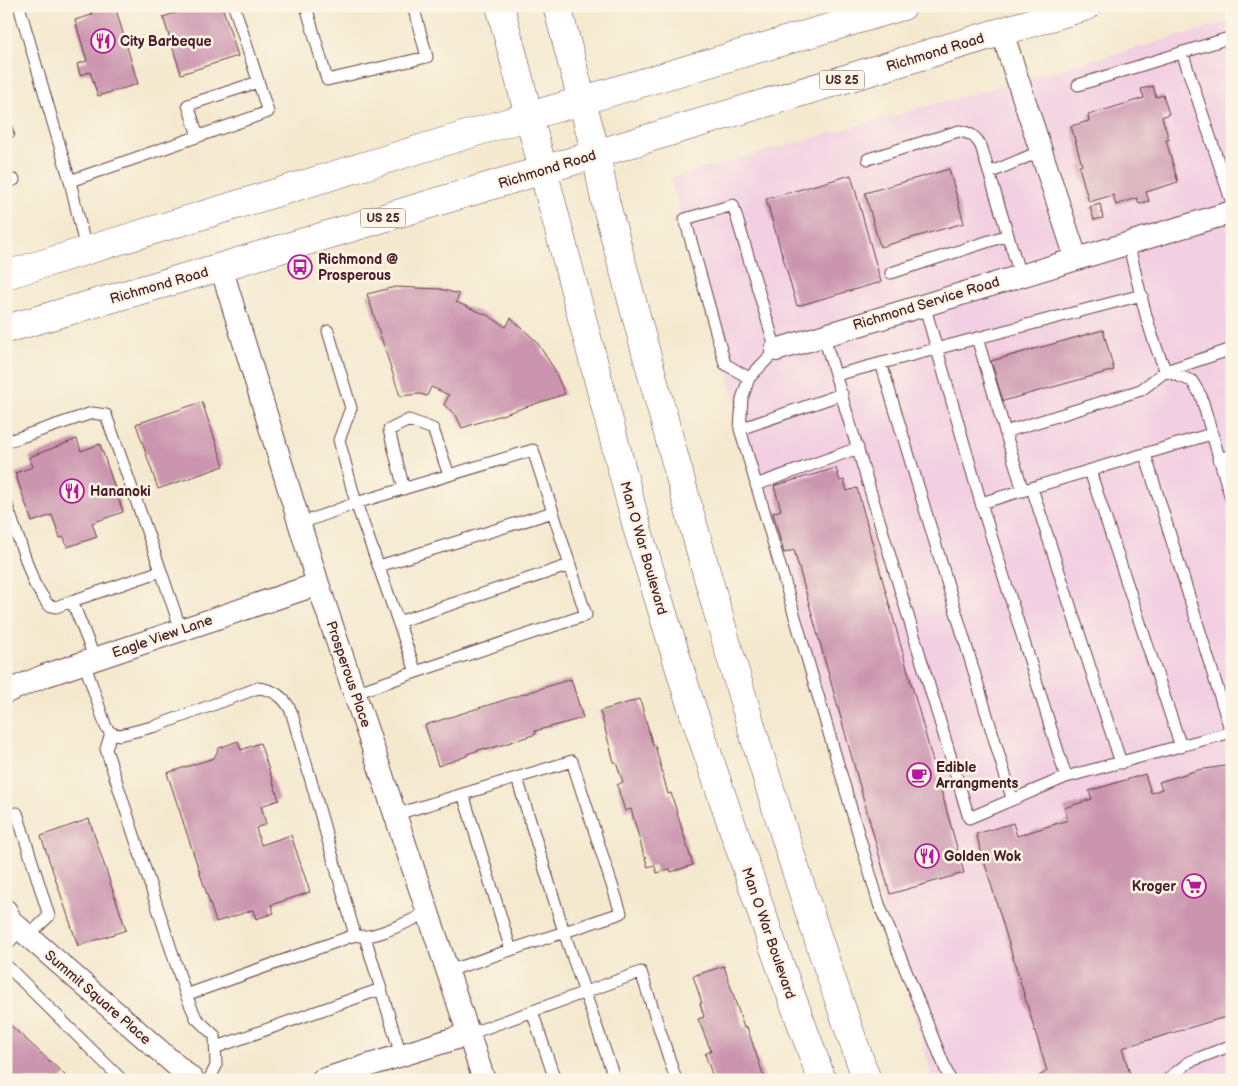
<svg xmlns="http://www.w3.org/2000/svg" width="1238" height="1086" viewBox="0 0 1238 1086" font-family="'Balsamiq Sans',sans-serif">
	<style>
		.built { fill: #f2cfe2 }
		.building { fill: #cb95af }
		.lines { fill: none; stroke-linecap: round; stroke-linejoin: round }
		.lane-casing { stroke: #643d44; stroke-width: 13 }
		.street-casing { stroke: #643d44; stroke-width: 24 }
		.primary-casing { stroke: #643d44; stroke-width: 29 }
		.highway-casing { stroke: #643d44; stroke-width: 29 }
		.lane { stroke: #fff; stroke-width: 11 }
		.street { stroke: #fff; stroke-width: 22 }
		.primary { stroke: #fff; stroke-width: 28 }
		.highway { stroke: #fff; stroke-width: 28 }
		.labels { text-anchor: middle; stroke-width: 5; stroke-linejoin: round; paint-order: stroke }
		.shield { fill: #fcf5e5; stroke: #7f5f63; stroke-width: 1 }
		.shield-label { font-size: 12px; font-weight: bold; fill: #4a1f2b }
		.poi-label { font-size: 14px; font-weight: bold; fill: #4a1f2b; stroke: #fcf5e5; text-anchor: start }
		.street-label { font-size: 14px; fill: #4a1f2b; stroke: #fcf5e5 }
	</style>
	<rect width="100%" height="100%" fill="#fcf5e5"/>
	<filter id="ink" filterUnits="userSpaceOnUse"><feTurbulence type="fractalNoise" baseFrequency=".02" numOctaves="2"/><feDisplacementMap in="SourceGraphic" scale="10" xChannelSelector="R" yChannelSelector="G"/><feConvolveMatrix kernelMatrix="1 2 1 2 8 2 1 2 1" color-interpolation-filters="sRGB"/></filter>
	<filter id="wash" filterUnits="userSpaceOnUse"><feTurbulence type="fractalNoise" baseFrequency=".0096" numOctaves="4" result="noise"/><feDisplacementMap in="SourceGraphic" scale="20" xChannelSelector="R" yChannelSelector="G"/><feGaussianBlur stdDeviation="1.12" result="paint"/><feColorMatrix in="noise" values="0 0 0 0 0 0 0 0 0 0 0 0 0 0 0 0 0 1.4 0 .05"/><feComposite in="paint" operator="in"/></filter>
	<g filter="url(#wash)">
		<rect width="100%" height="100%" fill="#f4e9cf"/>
		<!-- built -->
		<path class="built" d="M 1232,21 L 1232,1080 L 933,1080 L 670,178 Z"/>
		<g id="blocks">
			<!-- building -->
			<path class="building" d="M 89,6 L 115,6 L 138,84 L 98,96 L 90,72 L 80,75 L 77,64 L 87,61 L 75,20 L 92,15 Z
				M 197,6 L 222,6 L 238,56 L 181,74 L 163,17 Z
				M 1153,86 L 1156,97 L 1163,95 L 1169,114 L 1162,117 L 1169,140 L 1166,140 L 1178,182 L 1146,192 L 1149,201 L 1139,204 L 1137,198 L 1116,205 L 1113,195 L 1089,202 L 1079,167 L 1082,165 L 1071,126 L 1089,121 L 1088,115 L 1144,98 L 1141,89 Z
				M 6,109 L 15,136 L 6,139 Z
				M 949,169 L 964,223 L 880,247 L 865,193 Z
				M 851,175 L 881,282 L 797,306 L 766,199 Z
				M 1100,204 L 1103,218 L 1094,220 L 1090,207 Z
				M 395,287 L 440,289 L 459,294 L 456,302 L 489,316 L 506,327 L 511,318 L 536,341 L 553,367 L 565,394 L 462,428 L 456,415 L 444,405 L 449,395 L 431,387 L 427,396 L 420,394 L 400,396 L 367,294 Z
				M 1103,330 L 1114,370 L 1003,401 L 991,361 Z
				M 202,402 L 224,466 L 158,489 L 136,424 Z
				M 77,439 L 81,451 L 100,444 L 123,512 L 92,523 L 97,537 L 67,547 L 64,537 L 60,538 L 52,515 L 32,522 L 15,473 L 33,467 L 29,457 Z
				M 836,468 L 840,481 L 844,480 L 847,491 L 857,488 L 964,873 L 890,894 L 794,550 L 784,553 L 773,513 L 781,510 L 774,486 Z
				M 571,679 L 583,718 L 535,731 L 536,734 L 486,750 L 485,748 L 467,754 L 467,756 L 438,766 L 425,725 Z
				M 640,699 L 653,746 L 655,745 L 668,794 L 671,793 L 693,865 L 671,872 L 670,869 L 657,873 L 654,865 L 648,867 L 645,858 L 647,857 L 644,856 L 631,809 L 625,811 L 617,785 L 623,782 L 616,762 L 614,762 L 600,711 Z
				M 238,741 L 241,750 L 260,743 L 279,800 L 261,806 L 266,824 L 256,828 L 261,845 L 291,835 L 310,892 L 271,905 L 274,913 L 256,919 L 253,910 L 216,922 L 167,773 L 214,758 L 219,748 Z
				M 1232,765 L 1232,1015 L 1122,1048 L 1132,1080 L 1033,1080 L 1047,1071 L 976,834 L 1013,823 L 1017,836 L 1068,820 L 1064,808 L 1092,799 L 1089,791 L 1145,774 L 1151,793 L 1162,789 L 1159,782 L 1198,770 Z
				M 89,819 L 126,930 L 78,946 L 41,836 Z
				M 724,966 L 744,1028 L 747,1027 L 765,1080 L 714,1080 L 705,1054 L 711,1051 L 698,1019 L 704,1017 L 700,1003 L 702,1003 L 693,976 Z
				M 6,1021 L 65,1075 L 61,1080 L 6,1080 Z"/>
		</g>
	</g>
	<g filter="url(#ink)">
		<use href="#blocks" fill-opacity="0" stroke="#643d44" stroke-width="1"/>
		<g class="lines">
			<!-- lane casing -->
			<g class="lane-casing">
				<path id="lane" d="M 19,6 L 70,181 L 86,250
					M 306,6 L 327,80 L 427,57 L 413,6
					M 1182,52 L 1232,203
					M 1078,85 L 1232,37
					M 198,136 L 188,105 L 258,82
					M 868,159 L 959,131 C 971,133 975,136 981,146 L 1020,275
					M 989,173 L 1041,151
					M 70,181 L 268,112 L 234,6
					M 6,183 L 14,180
					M 1128,243 C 1139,285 1147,331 1166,371 L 1192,381 L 1201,396 L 1232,502
					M 891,273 L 1008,235
					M 924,304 L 981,503 L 1211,434
					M 823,334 L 969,818 L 1066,777 L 1232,732
					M 977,338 L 1023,491
					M 881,363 L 1012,798
					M 836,375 L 1142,295
					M 749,378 L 725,364 L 685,219 L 733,205 L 776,350 L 749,378 L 742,399 L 740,429 L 879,904 L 950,1080
					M 740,429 L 842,394
					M 1005,432 L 1141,390 L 1166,371 L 1232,349
					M 6,442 L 92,413 L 106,415 L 161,571
					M 533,450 L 586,615 L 416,672 L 356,503 Z
					M 1145,454 L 1231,732
					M 1218,459 L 1232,455
					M 1090,471 L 1181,747
					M 756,485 L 858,448
					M 1032,488 L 1121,763
					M 404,489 L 389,430 L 409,420 L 433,429 L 449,475
					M 6,503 L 34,583 L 48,605 L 56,607 L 72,601
					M 981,503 L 1066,777
					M 299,524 L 356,503 L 339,440 L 351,408 L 328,331
					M 379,566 L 553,512
					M 398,622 L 570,565
					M 95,659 L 72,601 L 161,571 L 181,630
					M 84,662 L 106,727 L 111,733 L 120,735 L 156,726 L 258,688 C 274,689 287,699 292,714 L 355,935 C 371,942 413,919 429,912
					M 355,693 L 416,672
					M 111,733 L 106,749 L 186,995 L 196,1018 L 215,1036 L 216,1066 L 209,1080
					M 517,778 L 564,932 L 615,1080
					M 463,794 L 511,950
					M 397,814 L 572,761 L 621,913 L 448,971
					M 6,815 L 17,813 L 49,916 L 28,936
					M 365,937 L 401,1055
					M 6,946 L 21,929
					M 6,965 L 122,1080
					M 186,995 L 355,935
					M 532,1011 L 555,1080
					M 469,1034 L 641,972 L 676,1080
					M 217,1047 L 381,989
					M 1167,1080 L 1189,1062 L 1232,1045"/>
			</g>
			<!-- street casing -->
			<g class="street-casing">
				<path id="street" d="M 1002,32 L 1076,258
					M 221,267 L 318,584 L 484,1080
					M 776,350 L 1232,212
					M 6,692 L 44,676 L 318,584
					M 6,911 L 11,921 L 193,1080
					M 322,1080 L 469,1034"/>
			</g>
			<!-- primary casing -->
			<g class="primary-casing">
				<path id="primary" d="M 500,6 L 638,531 L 688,696 L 773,946 L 822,1080
					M 557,6 L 596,154 L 605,200 C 684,496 763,792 867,1080"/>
			</g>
			<!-- highway casing -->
			<g class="highway-casing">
				<path id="highway" d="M 6,275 L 499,125 L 903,6
					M 6,329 L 221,267 L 1087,6"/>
			</g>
			<!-- lane -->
			<use href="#lane" class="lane"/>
			<!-- street -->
			<use href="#street" class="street"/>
			<!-- primary -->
			<use href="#primary" class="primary"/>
			<!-- highway -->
			<use href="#highway" class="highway"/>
		</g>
	</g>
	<!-- icons -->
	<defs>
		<g id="restaurant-ring" transform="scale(1.25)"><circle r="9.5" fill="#fcf5e5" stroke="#b5179e" stroke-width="1.5"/><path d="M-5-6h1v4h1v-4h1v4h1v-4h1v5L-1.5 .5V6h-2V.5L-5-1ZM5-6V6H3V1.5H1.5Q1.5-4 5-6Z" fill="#b5179e"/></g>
		<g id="bus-ring" transform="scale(1.25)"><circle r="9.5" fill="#fcf5e5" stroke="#b5179e" stroke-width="1.5"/><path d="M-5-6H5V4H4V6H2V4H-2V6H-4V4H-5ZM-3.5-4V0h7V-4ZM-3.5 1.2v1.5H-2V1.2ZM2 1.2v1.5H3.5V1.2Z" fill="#b5179e"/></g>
		<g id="cafe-ring" transform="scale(1.25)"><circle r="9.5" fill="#fcf5e5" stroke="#b5179e" stroke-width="1.5"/><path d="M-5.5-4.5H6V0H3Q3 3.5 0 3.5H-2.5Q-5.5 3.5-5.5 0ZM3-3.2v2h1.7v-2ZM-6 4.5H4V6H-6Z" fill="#b5179e"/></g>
		<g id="supermarket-ring" transform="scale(1.25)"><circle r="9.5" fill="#fcf5e5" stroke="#b5179e" stroke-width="1.5"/><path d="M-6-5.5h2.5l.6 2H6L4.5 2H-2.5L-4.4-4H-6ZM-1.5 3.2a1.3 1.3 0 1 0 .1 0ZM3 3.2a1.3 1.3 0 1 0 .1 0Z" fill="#b5179e"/></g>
	</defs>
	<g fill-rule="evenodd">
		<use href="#restaurant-ring" x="103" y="41"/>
		<use href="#bus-ring" x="300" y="267"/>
		<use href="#restaurant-ring" x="72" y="491"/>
		<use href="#cafe-ring" x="919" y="775"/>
		<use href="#restaurant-ring" x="927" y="856"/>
		<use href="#supermarket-ring" x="1194" y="886"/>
	</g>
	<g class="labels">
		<!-- shield labels -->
		<g class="shield">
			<rect x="819.5" y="70.5" width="45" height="19" rx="4"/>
			<rect x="360.5" y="208.5" width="45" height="19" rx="4"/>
		</g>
		<g class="shield-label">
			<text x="842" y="84">US 25</text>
			<text x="383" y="222">US 25</text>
		</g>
		<!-- poi labels -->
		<g class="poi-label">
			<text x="120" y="46">City Barbeque</text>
			<text x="318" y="264">Richmond @<tspan x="318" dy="16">Prosperous</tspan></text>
			<text x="90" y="496">Hananoki</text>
			<text x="936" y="772">Edible<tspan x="936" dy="16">Arrangments</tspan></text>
			<text x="944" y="861">Golden Wok</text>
			<text x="1176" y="891" text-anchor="end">Kroger</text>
		</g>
		<!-- street labels -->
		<g class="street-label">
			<text transform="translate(935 52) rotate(-17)" y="5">Richmond Road</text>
			<text transform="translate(547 169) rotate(-17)" y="5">Richmond Road</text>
			<text transform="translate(159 285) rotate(-16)" y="5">Richmond Road</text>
			<text transform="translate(926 303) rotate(-17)" y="5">Richmond Service Road</text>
			<text transform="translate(644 548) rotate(74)" y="5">Man O War Boulevard</text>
			<text transform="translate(162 636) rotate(-19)" y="5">Eagle View Lane</text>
			<text transform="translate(349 674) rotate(71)" y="5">Prosperous Place</text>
			<text transform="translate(769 933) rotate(71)" y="5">Man O War Boulevard</text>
			<text transform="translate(98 997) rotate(41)" y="5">Summit Square Place</text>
		</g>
	</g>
	<!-- margin -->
	<rect width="1238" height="1086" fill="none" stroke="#fcf5e5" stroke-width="25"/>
</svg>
